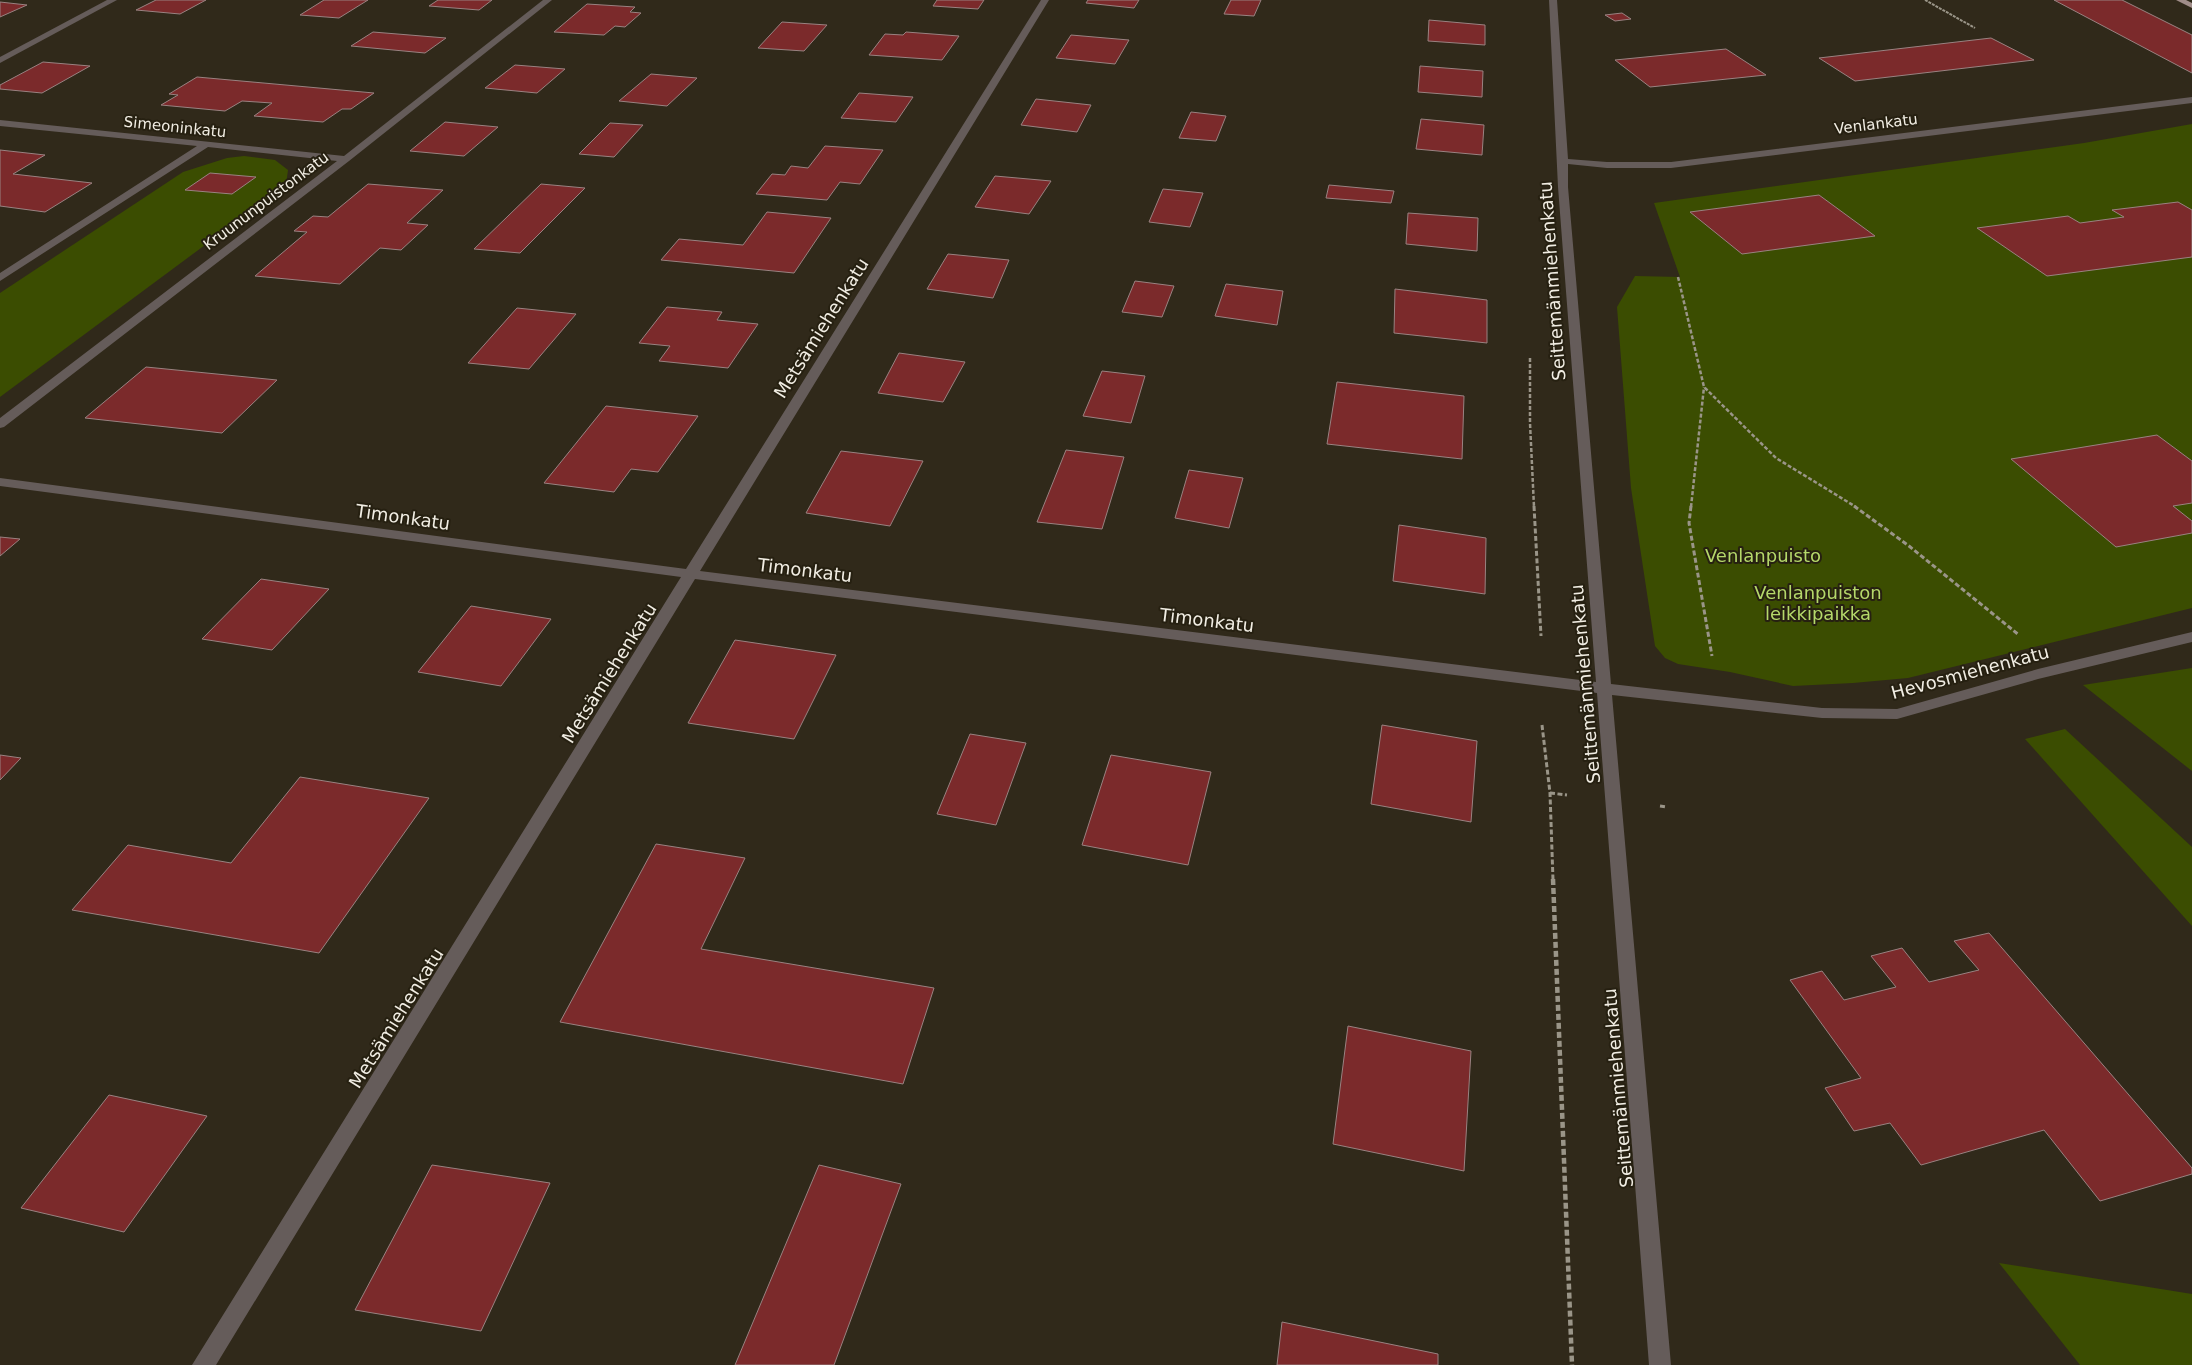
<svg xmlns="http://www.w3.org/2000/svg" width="2192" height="1365" font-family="'DejaVu Sans',sans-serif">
  <rect width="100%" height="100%" fill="#30291a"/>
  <g fill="#3b4d01">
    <path d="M2192 124V608L1908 678 1853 683 1793 686 1730 672 1678 664 1665 658 1655 646 1631 488 1617 307 1635 276 1680 277 1654 203 2084 143Z"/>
    <path d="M244 156 275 160 288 170 286 185 0 397V293L183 172 227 158Z"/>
    <path d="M2192 668V771L2083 685Z"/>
    <path d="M2065 729 2192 847V926L2025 739Z"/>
    <path d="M1999 1263 2192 1294V1365H2080Z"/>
  </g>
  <g fill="#7b2a2b" stroke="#998281">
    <path d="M156 0H206L180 14 136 10Z"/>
    <path d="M324 0H368L339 18 300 15Z"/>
    <path d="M438 0H492L479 10 429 6Z"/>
    <path d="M937 0H984L978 9 933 6Z"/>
    <path d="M1088 0H1139L1134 8 1086 3Z"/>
    <path d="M1231 0H1261L1254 16 1224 14Z"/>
    <path d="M2054 0H2122L2192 35V73Z"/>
    <path d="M0 2 27 5 0 17Z"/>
    <path d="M587 4 635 7 630 12 641 13 625 27 615 26 604 35 554 32Z"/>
    <path d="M1622 13 1631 19 1615 21 1605 15Z"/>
    <path d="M1429 20 1485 25V45L1428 41Z"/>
    <path d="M782 22 827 25 804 51 758 48Z"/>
    <path d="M373 32 446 38 425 53 351 46Z"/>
    <path d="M906 32 959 36 942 60 869 55 885 34 903 35Z"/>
    <path d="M1071 35 1129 40 1115 64 1056 58Z"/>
    <path d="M1991 38 2034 60 1855 81 1819 58Z"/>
    <path d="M1726 49 1766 75 1650 87 1615 60Z"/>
    <path d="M43 62 90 66 42 93 0 89V85Z"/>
    <path d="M515 65 565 69 537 93 485 88Z"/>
    <path d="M1420 66 1483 71 1482 97 1418 92Z"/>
    <path d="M651 74 697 78 667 106 619 101Z"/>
    <path d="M197 77 374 93 351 109H342L323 122 254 116 272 103 242 101 225 111 161 105 178 95 169 94Z"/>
    <path d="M859 93 913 97 896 122 841 118Z"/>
    <path d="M1036 99 1091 105 1077 132 1021 125Z"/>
    <path d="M1191 112 1226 116 1216 141 1179 138Z"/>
    <path d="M1421 119 1484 125 1482 155 1416 149Z"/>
    <path d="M445 122 498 127 464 156 410 151Z"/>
    <path d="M610 123 643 125 614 157 579 154Z"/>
    <path d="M825 146 883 150 860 184 840 182 827 200 756 194 772 174 785 175 791 166 808 168Z"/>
    <path d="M0 150 45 155 13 174 92 183 45 212 0 206Z"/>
    <path d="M210 173 256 177 232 194 185 190Z"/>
    <path d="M995 176 1051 181 1029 214 975 207Z"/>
    <path d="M368 184 443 190 407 223 428 225 401 250 380 248 340 284 255 276 307 232 294 231 313 216 328 217Z"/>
    <path d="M541 184 585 188 520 253 474 249Z"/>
    <path d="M1329 185 1394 191 1391 203 1326 198Z"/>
    <path d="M1163 189 1203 193 1190 227 1149 222Z"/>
    <path d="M1819 195 1875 236 1742 254 1690 212Z"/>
    <path d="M2178 202 2192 210V257L2047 276 1977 228 2068 216 2080 223 2124 217 2112 210Z"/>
    <path d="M767 212 831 218 794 273 661 260 679 239 743 245Z"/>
    <path d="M1408 213 1478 218 1477 251 1406 244Z"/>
    <path d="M948 254 1009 260 993 298 927 289Z"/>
    <path d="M1135 281 1174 286 1162 317 1122 312Z"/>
    <path d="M1226 284 1283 291 1277 325 1215 316Z"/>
    <path d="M1395 289 1487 300V343L1394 333Z"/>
    <path d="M667 307 722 312 717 320 758 324 728 368 659 361 670 346 639 343Z"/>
    <path d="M517 308 576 314 529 369 468 363Z"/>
    <path d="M899 353 965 362 943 402 878 393Z"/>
    <path d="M146 367 277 380 222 433 85 418Z"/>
    <path d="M1102 371 1145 376 1131 423 1083 416Z"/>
    <path d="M1337 382 1464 396 1462 459 1327 444Z"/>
    <path d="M606 406 698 416 658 472 631 469 614 492 544 483Z"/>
    <path d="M2157 435 2192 461V503L2173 506 2192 521V533L2116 547 2011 459Z"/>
    <path d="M1066 450 1124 457 1102 529 1037 522Z"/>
    <path d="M841 451 923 461 890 526 806 513Z"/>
    <path d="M1189 470 1243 478 1229 528 1175 518Z"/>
    <path d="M1399 525 1486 538 1485 594 1393 581Z"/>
    <path d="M0 537 20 539 0 556Z"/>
    <path d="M261 579 329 589 272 650 202 639Z"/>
    <path d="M471 606 551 619 501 686 418 672Z"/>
    <path d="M735 640 836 655 794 739 688 723Z"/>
    <path d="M1382 725 1477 741 1471 822 1371 804Z"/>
    <path d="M970 734 1026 743 996 825 937 814Z"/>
    <path d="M0 755 21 758 0 780Z"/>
    <path d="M1111 755 1211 772 1188 865 1082 845Z"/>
    <path d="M300 777 429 798 319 953 72 910 128 845 231 863Z"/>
    <path d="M656 844 745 858 701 949 934 988 903 1084 560 1022Z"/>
    <path d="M1989 933 2192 1168V1174L2100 1201 2044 1130 1921 1165 1890 1123 1854 1131 1825 1088 1861 1078 1790 980 1822 971 1844 1000 1896 987 1871 956 1902 948 1929 982 1979 970 1954 941Z"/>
    <path d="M1348 1026 1471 1051 1464 1171 1333 1144Z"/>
    <path d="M109 1095 207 1116 124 1232 21 1208Z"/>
    <path d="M432 1165 550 1183 481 1331 355 1310Z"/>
    <path d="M819 1165 901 1184 834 1365H735Z"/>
    <path d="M1282 1322 1438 1354V1365H1277Z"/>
  </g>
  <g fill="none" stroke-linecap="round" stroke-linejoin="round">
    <path stroke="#9a9588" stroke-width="2" stroke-dasharray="3 1" stroke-linecap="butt" d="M1925 0 1975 28"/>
    <g stroke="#9a9588" stroke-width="2.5" stroke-dasharray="4 2" stroke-linecap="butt">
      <path d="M1678 277 1704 387 1776 458 1856 507"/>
      <path d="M1530 358V423L1534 507"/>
      <path d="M1691 507 1704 387"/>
    </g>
    <g stroke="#9a9588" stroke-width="3" stroke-dasharray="5 2.5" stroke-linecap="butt">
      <path d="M1534 506 1541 636"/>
      <path d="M1691 506 1689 523 1712 656"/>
      <path d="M1854 506 1909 546 2019 635"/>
      <path d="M1542 725 1550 793 1553 880"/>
      <path d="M1550 793 1567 795"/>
      <path d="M1660 806 1667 807"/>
    </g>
    <path stroke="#9a9588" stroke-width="4.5" stroke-dasharray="6 3" stroke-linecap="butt" d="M1553 879 1572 1365"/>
    <g fill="#655c5a" fill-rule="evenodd">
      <path d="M107 0H117L0 63V57Z"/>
      <path d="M543 0H552L349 161 4 427 0 428V418L337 161 208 147 0 281V273L197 146 0 126V120L344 156Z"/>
      <path d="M1041 0H1049L700 571 1596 682 1558 187 1549 0H1557L1568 159 1607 162H1671L2192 97V103L1671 168H1607L1568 164V187L1611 684 1822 708 1897 709 2038 669 2192 632V642L2038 679 1897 719 1822 718 1612 695 1671 1365H1649L1597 693 695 579 216 1365H192L681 577 0 486V478L686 569Z"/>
    </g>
    <path fill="#a08d89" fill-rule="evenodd" d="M2176 0H2186L2192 3V8Z"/>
  </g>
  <g text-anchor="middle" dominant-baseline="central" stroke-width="4" stroke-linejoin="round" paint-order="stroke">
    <g font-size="15" fill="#f1ede3" stroke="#262011">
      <text transform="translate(1876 124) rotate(-7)">Venlankatu</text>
      <text transform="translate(175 127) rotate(6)">Simeoninkatu</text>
      <text transform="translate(266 201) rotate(-37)">Kruununpuistonkatu</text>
    </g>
    <g font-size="18" fill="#f1ede3" stroke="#262011">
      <text transform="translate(1552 281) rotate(-94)">Seittemänmiehenkatu</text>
      <text transform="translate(821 328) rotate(-58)">Metsämiehenkatu</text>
      <text transform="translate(403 517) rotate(8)">Timonkatu</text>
      <text transform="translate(805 570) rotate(7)">Timonkatu</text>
      <text transform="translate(1207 620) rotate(7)">Timonkatu</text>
      <text transform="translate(1970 672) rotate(-15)">Hevosmiehenkatu</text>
      <text transform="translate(609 673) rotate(-58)">Metsämiehenkatu</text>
      <text transform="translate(1585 684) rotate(-95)">Seittemänmiehenkatu</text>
      <text transform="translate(396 1018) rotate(-58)">Metsämiehenkatu</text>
      <text transform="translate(1618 1088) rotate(-95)">Seittemänmiehenkatu</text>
    </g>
    <g font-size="18" fill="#b5d86a" stroke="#262011">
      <text x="1763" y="555">Venlanpuisto</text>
      <text x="1818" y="592">Venlanpuiston<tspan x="1818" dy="21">leikkipaikka</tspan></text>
    </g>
  </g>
</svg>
